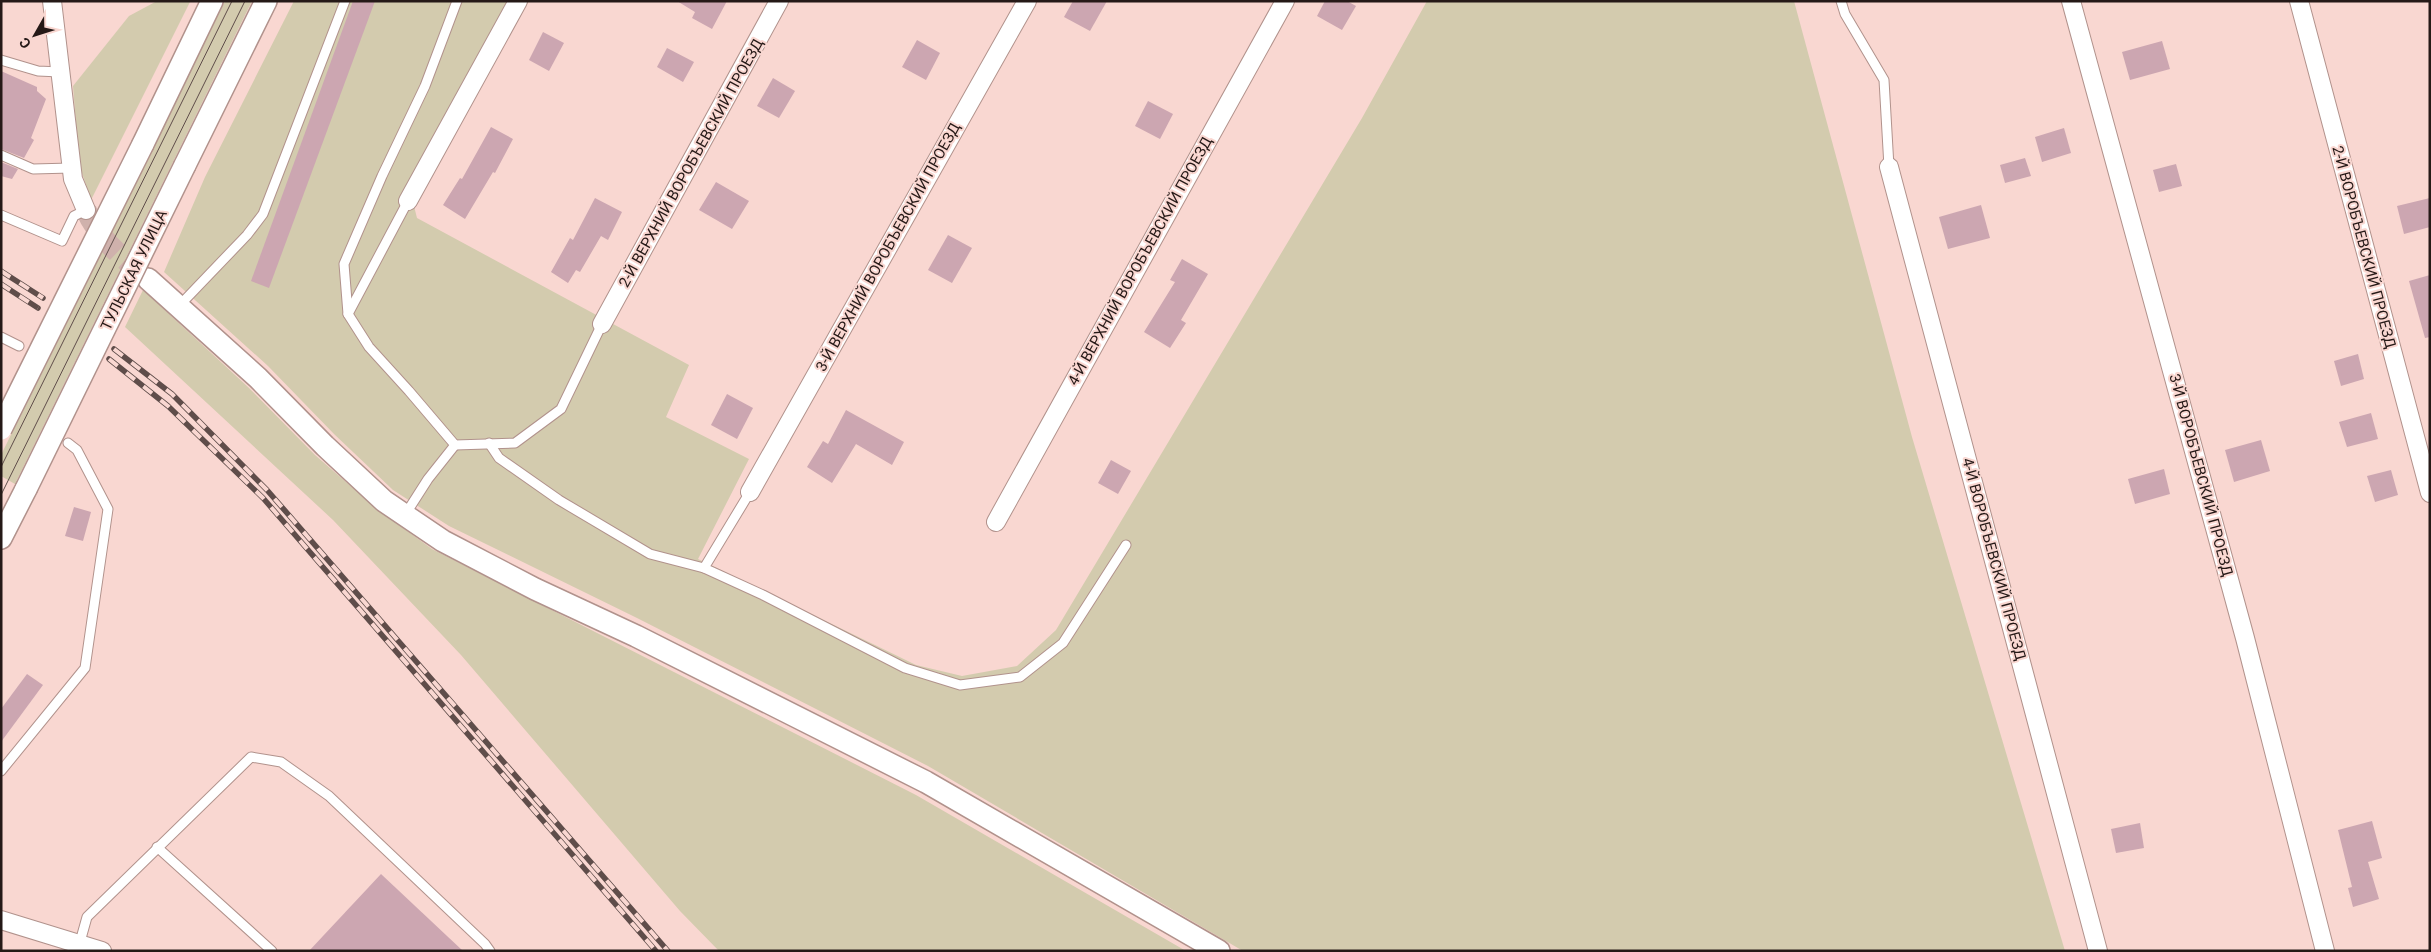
<svg xmlns="http://www.w3.org/2000/svg" width="2431" height="952" font-family="Roboto,sans-serif">
  <rect width="100%" height="100%" fill="#f9d7d1"/>
  <g fill="#d3cbae">
    <path d="M157 1 190 2 91 200 79 164 73 86 129 16Z"/>
    <path d="M225 1H252L15 484 1 476V455Z"/>
    <path d="M294 1H529L414 206 417 218 689 365 666 417 749 459 698 559 916 665 962 676 1017 666 1056 630 1362 118 1427 1H1794L1912 437 2065 951H1243L928 766 637 618 449 526 393 490 334 434 268 366 164 272 205 177Z"/>
    <path d="M143 290 248 387 315 455 377 509 432 549 916 795 1186 951H719L680 911 461 655 333 520 125 327Z"/>
  </g>
  <g fill="#cca6b1">
    <path d="M353 1H375L269 288 251 281Z"/>
    <path d="M677 1H727L712 29 692 18 695 12Z"/>
    <path d="M1073 1H1107L1090 31 1064 17Z"/>
    <path d="M1325 1H1347L1356 6 1342 30 1317 16Z"/>
    <path d="M543 32 564 43 549 71 529 60Z"/>
    <path d="M917 40 940 53 926 80 902 67Z"/>
    <path d="M2162 41 2170 69 2130 80 2122 52Z"/>
    <path d="M667 48 694 62 683 82 657 67Z"/>
    <path d="M1 71 37 87V91L46 99 31 138 34 140 24 158 1 149Z"/>
    <path d="M773 78 795 91 779 118 757 106Z"/>
    <path d="M1148 101 1173 114 1160 139 1135 126Z"/>
    <path d="M491 127 513 139 495 173 493 172 465 219 443 205 460 178 462 179Z"/>
    <path d="M2064 128 2071 153 2042 162 2035 137Z"/>
    <path d="M2025 158 2031 176 2005 183 2000 165Z"/>
    <path d="M1 162 18 169 12 179 1 176Z"/>
    <path d="M2176 164 2182 186 2159 192 2153 170Z"/>
    <path d="M716 182 749 201 732 229 699 210Z"/>
    <path d="M595 198 622 212 608 240 601 236 580 272 576 270 568 283 551 272 570 238 573 240Z"/>
    <path d="M2430 198V227L2404 234 2397 206Z"/>
    <path d="M1981 205 1990 238 1948 249 1939 217Z"/>
    <path d="M948 235 972 248 952 283 928 270Z"/>
    <path d="M1182 259 1208 274 1181 320 1186 323 1170 348 1144 332 1175 282 1170 280Z"/>
    <path d="M2430 275V337L2425 338 2409 281Z"/>
    <path d="M2358 354 2364 379 2341 386 2334 361Z"/>
    <path d="M727 394 753 408 737 439 711 425Z"/>
    <path d="M846 410 904 442 892 465 856 444 832 483 807 467 823 441 828 444Z"/>
    <path d="M2371 413 2378 439 2347 447 2339 422Z"/>
    <path d="M2261 440 2270 471 2234 482 2225 450Z"/>
    <path d="M1111 460 1131 471 1118 494 1098 483Z"/>
    <path d="M2164 469 2170 494 2135 504 2128 479Z"/>
    <path d="M2391 470 2398 495 2375 502 2367 476Z"/>
    <path d="M74 507 91 512 83 541 65 536Z"/>
    <path d="M27 674 43 685 1 742V709Z"/>
    <path d="M2372 821 2382 858 2368 862 2379 899 2353 907 2348 888 2352 887 2338 830Z"/>
    <path d="M2140 823 2144 848 2116 853 2111 829Z"/>
    <path d="M381 874 463 951H309Z"/>
  </g>
  <g fill="none" stroke-linecap="round" stroke-linejoin="round">
    <path stroke="#cfb1ac" stroke-width="21" stroke-dasharray="21 11" stroke-linecap="butt" d="M86 210C99 240 124 259 148 279"/>
    <defs>
      <g id="service">
        <path d="M457 1 425 86 382 176 344 264 348 314 369 347 409 391 455 445 515 443 561 409 602 324"/>
        <path d="M1841 1 1845 14 1884 80 1889 167"/>
        <path d="M1 60 38 71 60 72"/>
        <path d="M1 155 33 169 71 168"/>
        <path d="M1 215 62 241 74 216 86 210"/>
        <path d="M179 306 247 235 263 214 345 1"/>
        <path d="M348 314 408 201"/>
        <path d="M1 337 19 346"/>
        <path d="M489 443 499 458 559 500 650 554 704 568"/>
        <path d="M750 492 704 568 763 595 905 668 960 685 1020 677 1063 643 1126 545"/>
        <path d="M405 515 428 479 455 445"/>
        <path d="M1 771 85 668 108 509 77 450 68 443"/>
        <path d="M157 847 272 951"/>
        <path d="M80 942 87 917 251 757 281 762 329 796 485 944 490 951"/>
      </g>
      <g id="minor">
        <path d="M52 1 73 179 86 210"/>
        <path d="M2071 1 2245 638 2325 951"/>
        <path d="M2299 1 2430 493"/>
        <path d="M1889 167 2098 951"/>
        <path d="M408 201 518 1"/>
        <path d="M602 324 779 1"/>
        <path d="M750 492 1027 1"/>
        <path d="M996 522 1285 1"/>
        <path d="M1 920 102 951"/>
      </g>
      <g id="tertiary">
        <path d="M143 144 212 1"/>
        <path d="M185 165 266 1"/>
        <path d="M148 279 258 378 325 446 384 501 443 541 535 589 636 636 926 782 1219 951"/>
        <path d="M1 538 26 489"/>
      </g>
    </defs>
    <use href="#service" stroke="#b1928c" stroke-width="11"/>
    <use href="#minor" stroke="#b1928c" stroke-width="20"/>
    <use href="#tertiary" stroke="#b1928c" stroke-width="24"/>
    <use href="#service" stroke="#fff" stroke-width="9"/>
    <use href="#minor" stroke="#fff" stroke-width="18"/>
    <use href="#tertiary" stroke="#fff" stroke-width="21"/>
    <g stroke="#5f4d4a" stroke-width="1">
      <path d="M1 467 232 1"/>
      <path d="M1 495 245 1"/>
    </g>
    <defs>
      <g id="rail">
        <path d="M1 271 43 298"/>
        <path d="M1 284 38 308"/>
        <path d="M114 349 172 394 267 490 668 951"/>
        <path d="M109 359 168 406 263 498 656 951"/>
      </g>
    </defs>
    <use href="#rail" stroke="#5f4d4a" stroke-width="5.5"/>
    <use href="#rail" stroke="#f9d7d1" stroke-width="4" stroke-dasharray="11" stroke-linecap="butt"/>
    <defs>
      <g id="tertiary-bridge">
        <path d="M1 429 143 144"/>
        <path d="M26 489 185 165"/>
      </g>
    </defs>
    <use href="#tertiary-bridge" stroke="#b1928c" stroke-width="24" stroke-linecap="butt"/>
    <use href="#tertiary-bridge" stroke="#fff" stroke-width="21"/>
  </g>
  <g text-anchor="middle" dominant-baseline="central" stroke-width="4" stroke-linejoin="round" paint-order="stroke">
    <g font-size="15" fill="#251917" stroke="#f9d7d1">
      <text transform="translate(691 163) rotate(-61)">2-Й ВЕРХНИЙ ВОРОБЪЕВСКИЙ ПРОЕЗД</text>
      <text transform="translate(888 247) rotate(-61)">3-Й ВЕРХНИЙ ВОРОБЪЕВСКИЙ ПРОЕЗД</text>
      <text transform="translate(2364 247) rotate(75)">2-Й ВОРОБЪЕВСКИЙ ПРОЕЗД</text>
      <text transform="translate(1140 261) rotate(-61)">4-Й ВЕРХНИЙ ВОРОБЪЕВСКИЙ ПРОЕЗД</text>
      <text transform="translate(134 270) rotate(-64)">ТУЛЬСКАЯ УЛИЦА</text>
      <text transform="translate(2201 475) rotate(75)">3-Й ВОРОБЪЕВСКИЙ ПРОЕЗД</text>
      <text transform="translate(1994 559) rotate(75)">4-Й ВОРОБЪЕВСКИЙ ПРОЕЗД</text>
    </g>
  </g>
  <rect width="2431" height="952" fill="none" stroke="#251917" stroke-width="5"/>
  <g transform="translate(35 35) rotate(231)" stroke="#f9d7d1" stroke-width="4" paint-order="stroke">
  <path d="M0-4L9 19L0 12L-9 19Z" fill="#251917"/>
  <text y="-8" font-size="14" font-weight="bold" text-anchor="middle" fill="#251917">С</text>
  </g>
</svg>
